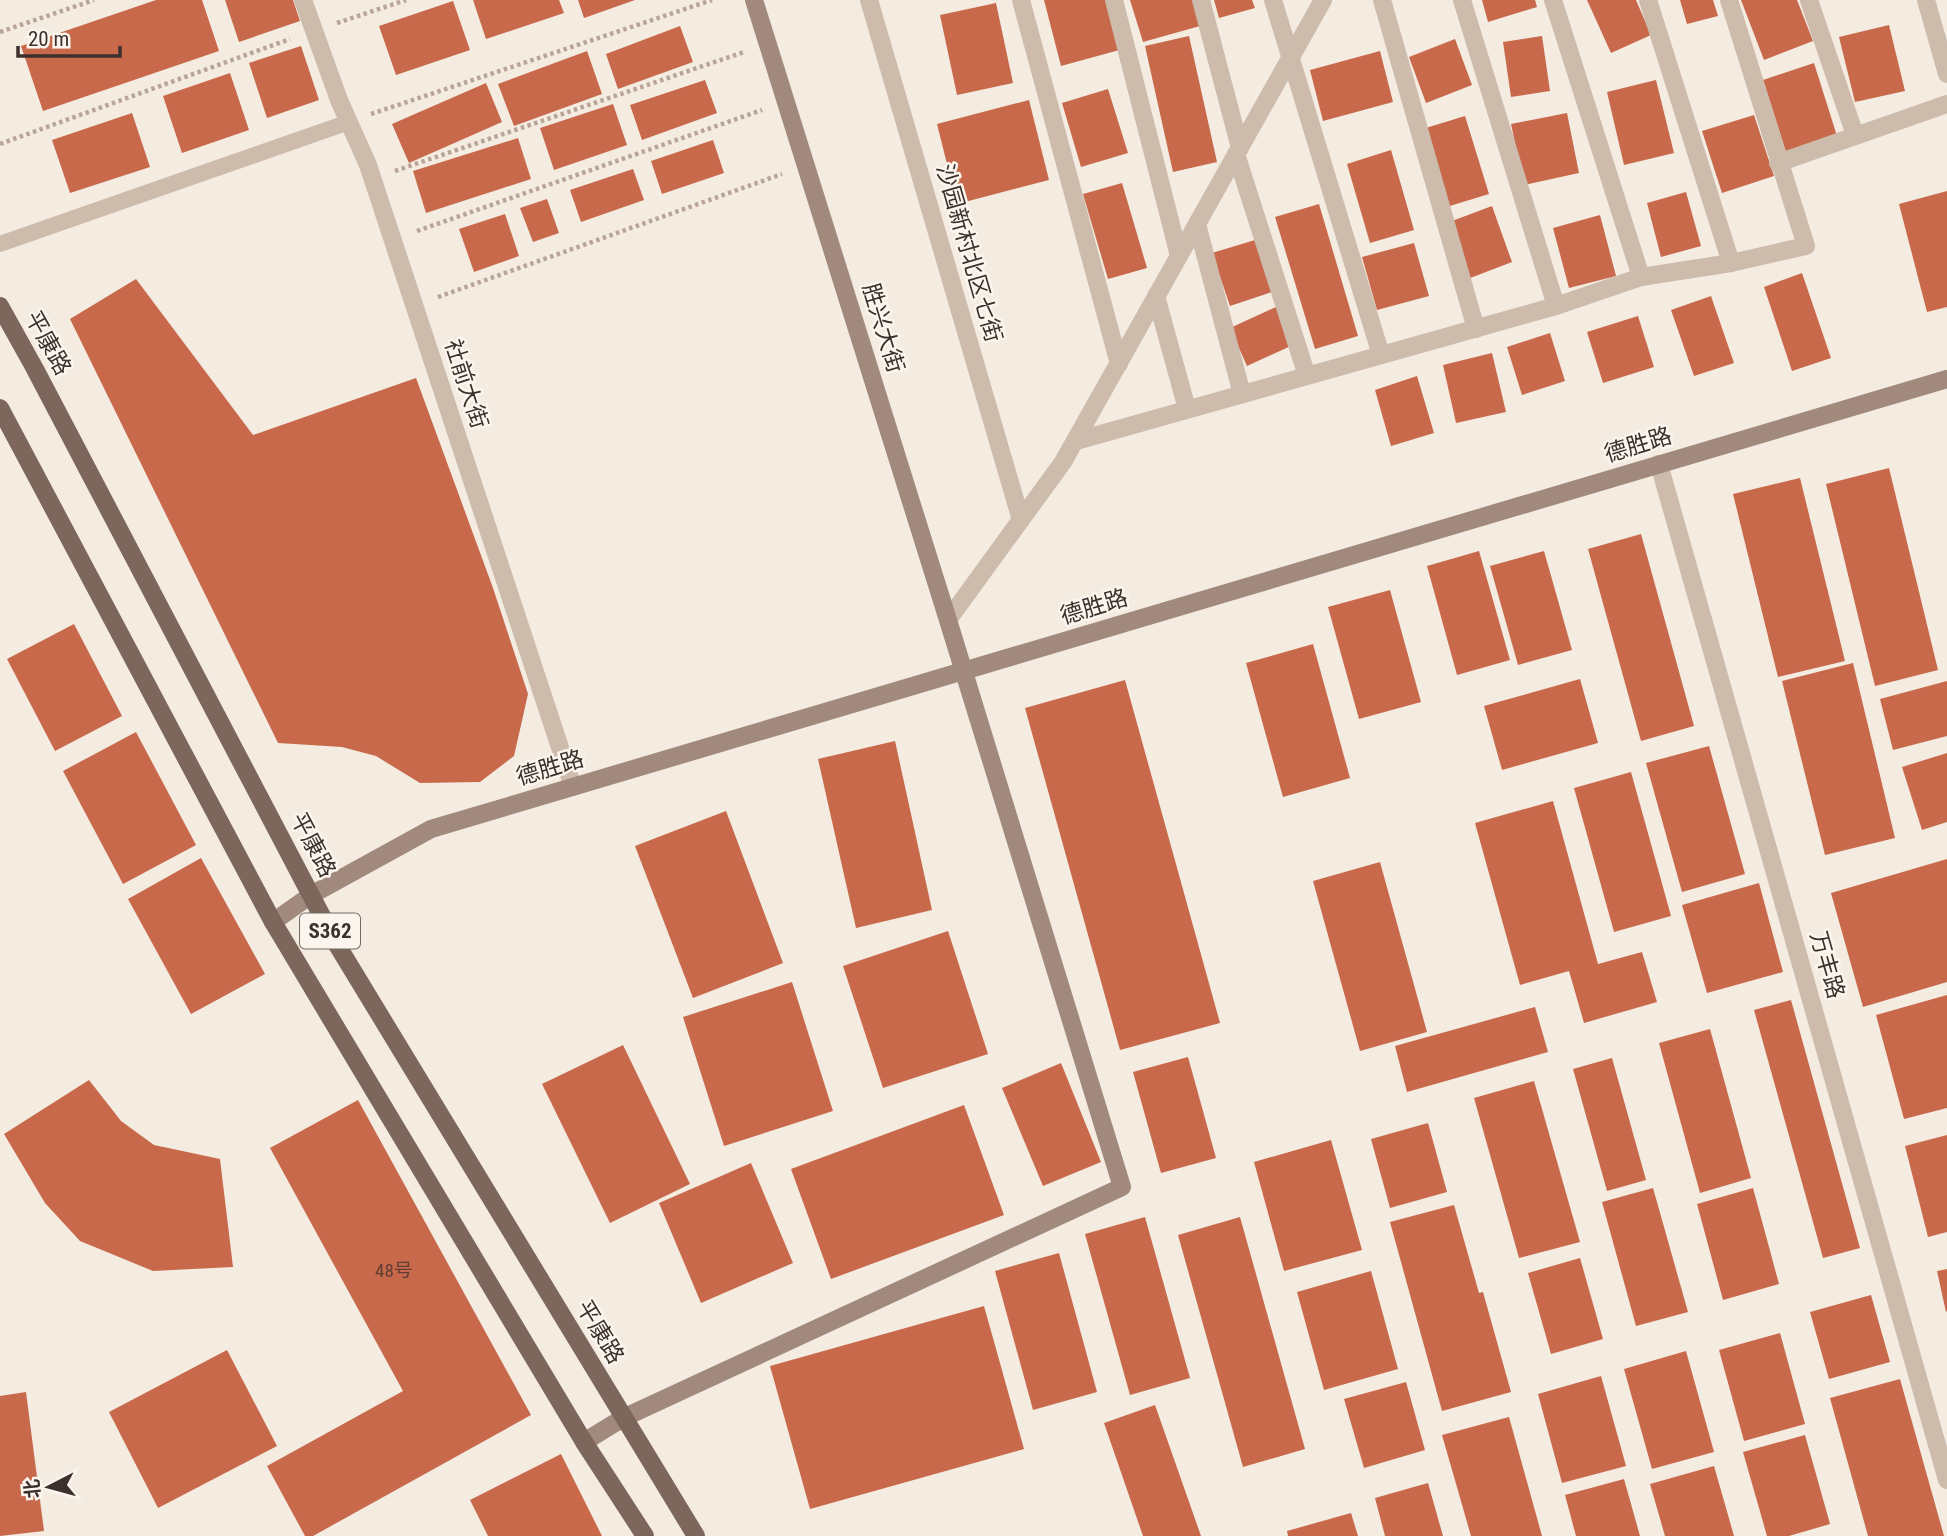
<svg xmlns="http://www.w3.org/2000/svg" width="1947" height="1536" font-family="'Roboto Condensed','Noto Sans SC',sans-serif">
  <rect width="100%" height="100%" fill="#f4ebe1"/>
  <g fill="#c8694b">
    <path d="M156 0H202L219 51 43 111 21 46Z"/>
    <path d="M225 0H293L300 21 239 42Z"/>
    <path d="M473 0H559L564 13 486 39Z"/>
    <path d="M578 0H635L584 18Z"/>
    <path d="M1044 0H1110L1123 49 1061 66Z"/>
    <path d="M1130 0H1193L1200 26 1143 42Z"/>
    <path d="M1214 0H1252L1255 8 1219 18Z"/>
    <path d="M1482 0H1535L1537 7 1488 22Z"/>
    <path d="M1587 0H1636L1651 35 1611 53Z"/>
    <path d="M1680 0H1713L1718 16 1687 24Z"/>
    <path d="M1741 0H1797L1813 41 1764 60Z"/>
    <path d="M453 1 470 50 396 75 379 26Z"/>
    <path d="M996 3 1013 83 957 95 940 15Z"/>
    <path d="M1889 25 1905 91 1855 102 1839 37Z"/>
    <path d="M680 26 693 62 618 89 606 54Z"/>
    <path d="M1189 36 1217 162 1173 172 1145 46Z"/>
    <path d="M1542 36 1550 91 1511 97 1503 42Z"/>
    <path d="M1455 39 1472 85 1426 103 1409 57Z"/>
    <path d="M301 46 319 100 267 118 249 63Z"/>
    <path d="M587 51 602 94 514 126 498 84Z"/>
    <path d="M1380 51 1393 102 1323 121 1310 70Z"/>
    <path d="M1814 63 1837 136 1786 152 1763 80Z"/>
    <path d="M230 73 249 130 182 153 163 96Z"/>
    <path d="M705 80 717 113 642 140 630 105Z"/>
    <path d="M1656 80 1674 153 1624 165 1607 92Z"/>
    <path d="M486 83 502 122 409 163 392 124Z"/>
    <path d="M1108 89 1128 153 1081 167 1062 103Z"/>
    <path d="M1029 100 1049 180 957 204 937 124Z"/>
    <path d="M613 104 627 145 554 170 540 128Z"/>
    <path d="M132 113 150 167 70 193 52 140Z"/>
    <path d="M1567 113 1579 173 1524 185 1511 124Z"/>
    <path d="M1754 115 1774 176 1722 193 1702 131Z"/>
    <path d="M1465 116 1489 194 1440 209 1416 131Z"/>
    <path d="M518 138 531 179 426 213 413 171Z"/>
    <path d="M713 140 724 173 662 194 651 161Z"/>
    <path d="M1391 150 1414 230 1370 243 1347 164Z"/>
    <path d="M633 169 644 200 581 222 570 190Z"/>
    <path d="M1122 183 1147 268 1108 279 1083 194Z"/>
    <path d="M1947 191V307L1927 312 1899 204Z"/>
    <path d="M1686 192 1701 246 1661 257 1647 203Z"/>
    <path d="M547 199 559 233 533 242 520 208Z"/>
    <path d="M1319 204 1358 336 1315 349 1275 217Z"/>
    <path d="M1492 206 1512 262 1465 280 1444 224Z"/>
    <path d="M505 214 519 256 474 272 459 229Z"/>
    <path d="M1600 215 1616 276 1569 288 1553 228Z"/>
    <path d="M1255 240 1272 292 1230 306 1212 253Z"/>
    <path d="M1414 243 1429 296 1377 310 1362 257Z"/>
    <path d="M1802 273 1831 358 1792 371 1764 287Z"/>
    <path d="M136 279 253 435 416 378 493 588 528 694 514 756 480 782 420 783 376 756 342 747 278 743 70 319Z"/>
    <path d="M1711 296 1734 363 1694 376 1671 310Z"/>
    <path d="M1276 307 1293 345 1247 366 1230 328Z"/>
    <path d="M1638 316 1654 367 1603 383 1587 332Z"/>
    <path d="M1550 333 1565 381 1522 395 1507 347Z"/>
    <path d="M1492 353 1506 412 1456 423 1443 365Z"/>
    <path d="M1417 376 1434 433 1391 446 1375 390Z"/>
    <path d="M1889 468 1938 670 1875 686 1826 484Z"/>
    <path d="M1800 478 1845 661 1778 677 1733 494Z"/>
    <path d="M1641 534 1694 726 1641 741 1588 549Z"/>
    <path d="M1479 551 1510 660 1457 675 1427 566Z"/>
    <path d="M1544 551 1572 650 1518 665 1490 566Z"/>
    <path d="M1390 590 1421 702 1359 719 1328 607Z"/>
    <path d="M74 624 122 716 55 751 7 659Z"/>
    <path d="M1313 644 1350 778 1283 797 1246 663Z"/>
    <path d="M1853 663 1895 838 1825 855 1782 681Z"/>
    <path d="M1580 679 1598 743 1502 770 1484 706Z"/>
    <path d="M1125 680 1220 1023 1120 1050 1025 708Z"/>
    <path d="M1947 681V736L1893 750 1880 699Z"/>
    <path d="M136 732 196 845 123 884 63 771Z"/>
    <path d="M895 741 932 910 856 928 818 759Z"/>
    <path d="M1709 746 1745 874 1682 892 1646 763Z"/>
    <path d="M1947 753V822L1922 830 1902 767Z"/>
    <path d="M1631 772 1671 916 1614 932 1574 788Z"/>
    <path d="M1553 801 1598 964 1642 952 1657 1002 1584 1023 1569 971 1520 985 1475 823Z"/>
    <path d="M726 811 783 963 693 998 635 846Z"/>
    <path d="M201 858 265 974 191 1014 128 899Z"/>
    <path d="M1947 859V982L1863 1007 1831 893Z"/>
    <path d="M1380 862 1427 1032 1360 1051 1313 881Z"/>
    <path d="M1759 883 1783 972 1707 993 1682 905Z"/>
    <path d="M948 931 988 1054 883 1088 843 966Z"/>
    <path d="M792 982 833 1111 724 1146 683 1017Z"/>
    <path d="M1947 995V1108L1904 1119 1876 1015Z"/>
    <path d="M1791 1000 1860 1248 1823 1258 1754 1010Z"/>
    <path d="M1535 1007 1548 1052 1407 1092 1395 1046Z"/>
    <path d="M1710 1029 1751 1178 1700 1193 1659 1043Z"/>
    <path d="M623 1045 690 1184 610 1223 542 1084Z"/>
    <path d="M1188 1057 1216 1158 1161 1173 1133 1072Z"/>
    <path d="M1612 1058 1646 1180 1607 1191 1573 1069Z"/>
    <path d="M1061 1063 1101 1162 1043 1186 1002 1088Z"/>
    <path d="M89 1080 121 1121 154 1145 220 1159 233 1267 153 1271 80 1241 45 1203 4 1134Z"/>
    <path d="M1534 1081 1580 1242 1519 1258 1474 1098Z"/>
    <path d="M358 1100 531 1415 313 1536H305L267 1466 403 1391 270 1148Z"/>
    <path d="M964 1105 1004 1215 831 1279 791 1169Z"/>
    <path d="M1428 1123 1447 1192 1390 1208 1371 1139Z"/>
    <path d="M1947 1135V1232L1928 1237 1905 1146Z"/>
    <path d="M1331 1140 1362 1250 1284 1271 1254 1162Z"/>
    <path d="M751 1163 793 1263 701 1303 659 1203Z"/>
    <path d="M1653 1188 1688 1312 1636 1326 1602 1202Z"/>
    <path d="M1753 1188 1779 1284 1723 1300 1697 1204Z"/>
    <path d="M1454 1205 1479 1293 1483 1292 1511 1392 1442 1411 1390 1222Z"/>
    <path d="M1145 1217 1190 1378 1130 1395 1085 1234Z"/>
    <path d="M1240 1217 1305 1449 1243 1467 1178 1235Z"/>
    <path d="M1059 1253 1097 1392 1033 1410 995 1271Z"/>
    <path d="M1580 1258 1603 1339 1551 1354 1528 1273Z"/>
    <path d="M1947 1269V1311L1946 1312 1937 1271Z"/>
    <path d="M1371 1271 1398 1369 1324 1390 1297 1292Z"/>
    <path d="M1871 1295 1890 1362 1829 1379 1810 1312Z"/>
    <path d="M984 1306 1024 1449 810 1509 770 1366Z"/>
    <path d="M1780 1333 1805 1424 1744 1441 1719 1350Z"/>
    <path d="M227 1350 277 1446 158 1508 109 1412Z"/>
    <path d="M1686 1351 1714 1452 1652 1469 1624 1369Z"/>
    <path d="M1601 1376 1626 1466 1562 1483 1538 1394Z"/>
    <path d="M1900 1379 1944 1536H1868L1830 1398Z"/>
    <path d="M1406 1382 1425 1450 1364 1468 1344 1399Z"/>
    <path d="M26 1392 44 1531 0 1536V1396Z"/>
    <path d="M1155 1405 1201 1536H1143L1104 1423Z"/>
    <path d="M1509 1417 1542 1536H1471L1442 1435Z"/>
    <path d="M1805 1435 1830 1524 1789 1536H1767L1743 1452Z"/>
    <path d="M561 1454 602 1536H488L470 1500Z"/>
    <path d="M1714 1466 1734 1536H1665L1650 1484Z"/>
    <path d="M1624 1479 1640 1536H1576L1565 1495Z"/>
    <path d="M1428 1483 1443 1536H1385L1375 1498Z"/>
    <path d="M1351 1513 1358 1536H1288L1287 1531Z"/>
  </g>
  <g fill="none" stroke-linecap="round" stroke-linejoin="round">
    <g stroke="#b9a596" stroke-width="4.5" stroke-dasharray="3.5 3.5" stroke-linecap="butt">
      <path d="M337 23 406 0"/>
      <path d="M0 32 94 0"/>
      <path d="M371 114 712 0"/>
      <path d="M0 144 290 39"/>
      <path d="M395 171 744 52"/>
      <path d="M417 231 762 110"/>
      <path d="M438 297 782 174"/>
    </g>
    <path stroke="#cdbbac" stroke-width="16" d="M0 244 349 122"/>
    <g stroke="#cdbbac" stroke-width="18">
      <path d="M303 0 339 100 368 165 573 787"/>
      <path d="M869 0 1021 520"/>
      <path d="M1021 0 1119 364"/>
      <path d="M1114 0 1179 256"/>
      <path d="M1201 0 1240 148"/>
      <path d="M1273 0 1381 355"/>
      <path d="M1382 0 1476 329"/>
      <path d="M1462 0 1556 306"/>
      <path d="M1553 0 1641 277"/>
      <path d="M1648 0 1731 263"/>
      <path d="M1809 0 1855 135"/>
      <path d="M1926 0 1947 74"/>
      <path d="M1236 154 1307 376"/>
      <path d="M1778 163 1947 104"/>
      <path d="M1197 224 1242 394"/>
      <path d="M1156 296 1187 409"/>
      <path d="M1076 441 1556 306 1641 277 1731 263 1806 246 1729 0"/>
      <path d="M1659 464 1947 1480"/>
      <path d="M948 620 1063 462 1323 0"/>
    </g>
    <g stroke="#a18a7d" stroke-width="18">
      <path d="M273 922 311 895 431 829 1947 379"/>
      <path d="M584 1442 623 1418 1122 1187 948 620 754 0"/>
    </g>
    <g stroke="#7d675c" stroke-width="18">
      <path d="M0 306 35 369 336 943 696 1536"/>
      <path d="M0 408 273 922 584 1442 645 1536"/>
    </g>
  </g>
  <g text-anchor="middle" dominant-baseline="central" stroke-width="5" stroke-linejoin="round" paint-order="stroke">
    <g font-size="19" fill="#5e3e33">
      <text x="394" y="1270">48号</text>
    </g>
    <rect fill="#fbf5ee" stroke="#756b66" stroke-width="2" x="300" y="913.5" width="60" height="35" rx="5"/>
    <g font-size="21" font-weight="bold" fill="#3b302b">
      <text x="330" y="931">S362</text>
    </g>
    <g font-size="23" fill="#3b302b" stroke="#fbf5ee">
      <text transform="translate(969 253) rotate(74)">沙园新村北区七街</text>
      <text transform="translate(883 328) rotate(73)">胜兴大街</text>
      <text transform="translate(48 343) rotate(61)">平康路</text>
      <text transform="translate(466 384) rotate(72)">社前大街</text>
      <text transform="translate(1638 445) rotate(-17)">德胜路</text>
      <text transform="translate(1094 607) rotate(-17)">德胜路</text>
      <text transform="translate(550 768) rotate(-17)">德胜路</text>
      <text transform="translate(313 845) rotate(62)">平康路</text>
      <text transform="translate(1827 965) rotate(74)">万丰路</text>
      <text transform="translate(600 1332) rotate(59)">平康路</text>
    </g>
  </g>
  <g transform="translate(49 1487) rotate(264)" stroke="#fbf5ee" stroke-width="5" paint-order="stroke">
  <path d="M0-5L12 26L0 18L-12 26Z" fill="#3b302b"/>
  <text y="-10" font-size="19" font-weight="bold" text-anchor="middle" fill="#3b302b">北</text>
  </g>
  <path d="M18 46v10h102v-10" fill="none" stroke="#3b302b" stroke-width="3.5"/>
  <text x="28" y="46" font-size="21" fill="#3b302b" stroke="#fbf5ee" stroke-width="5" paint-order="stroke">20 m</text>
</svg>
